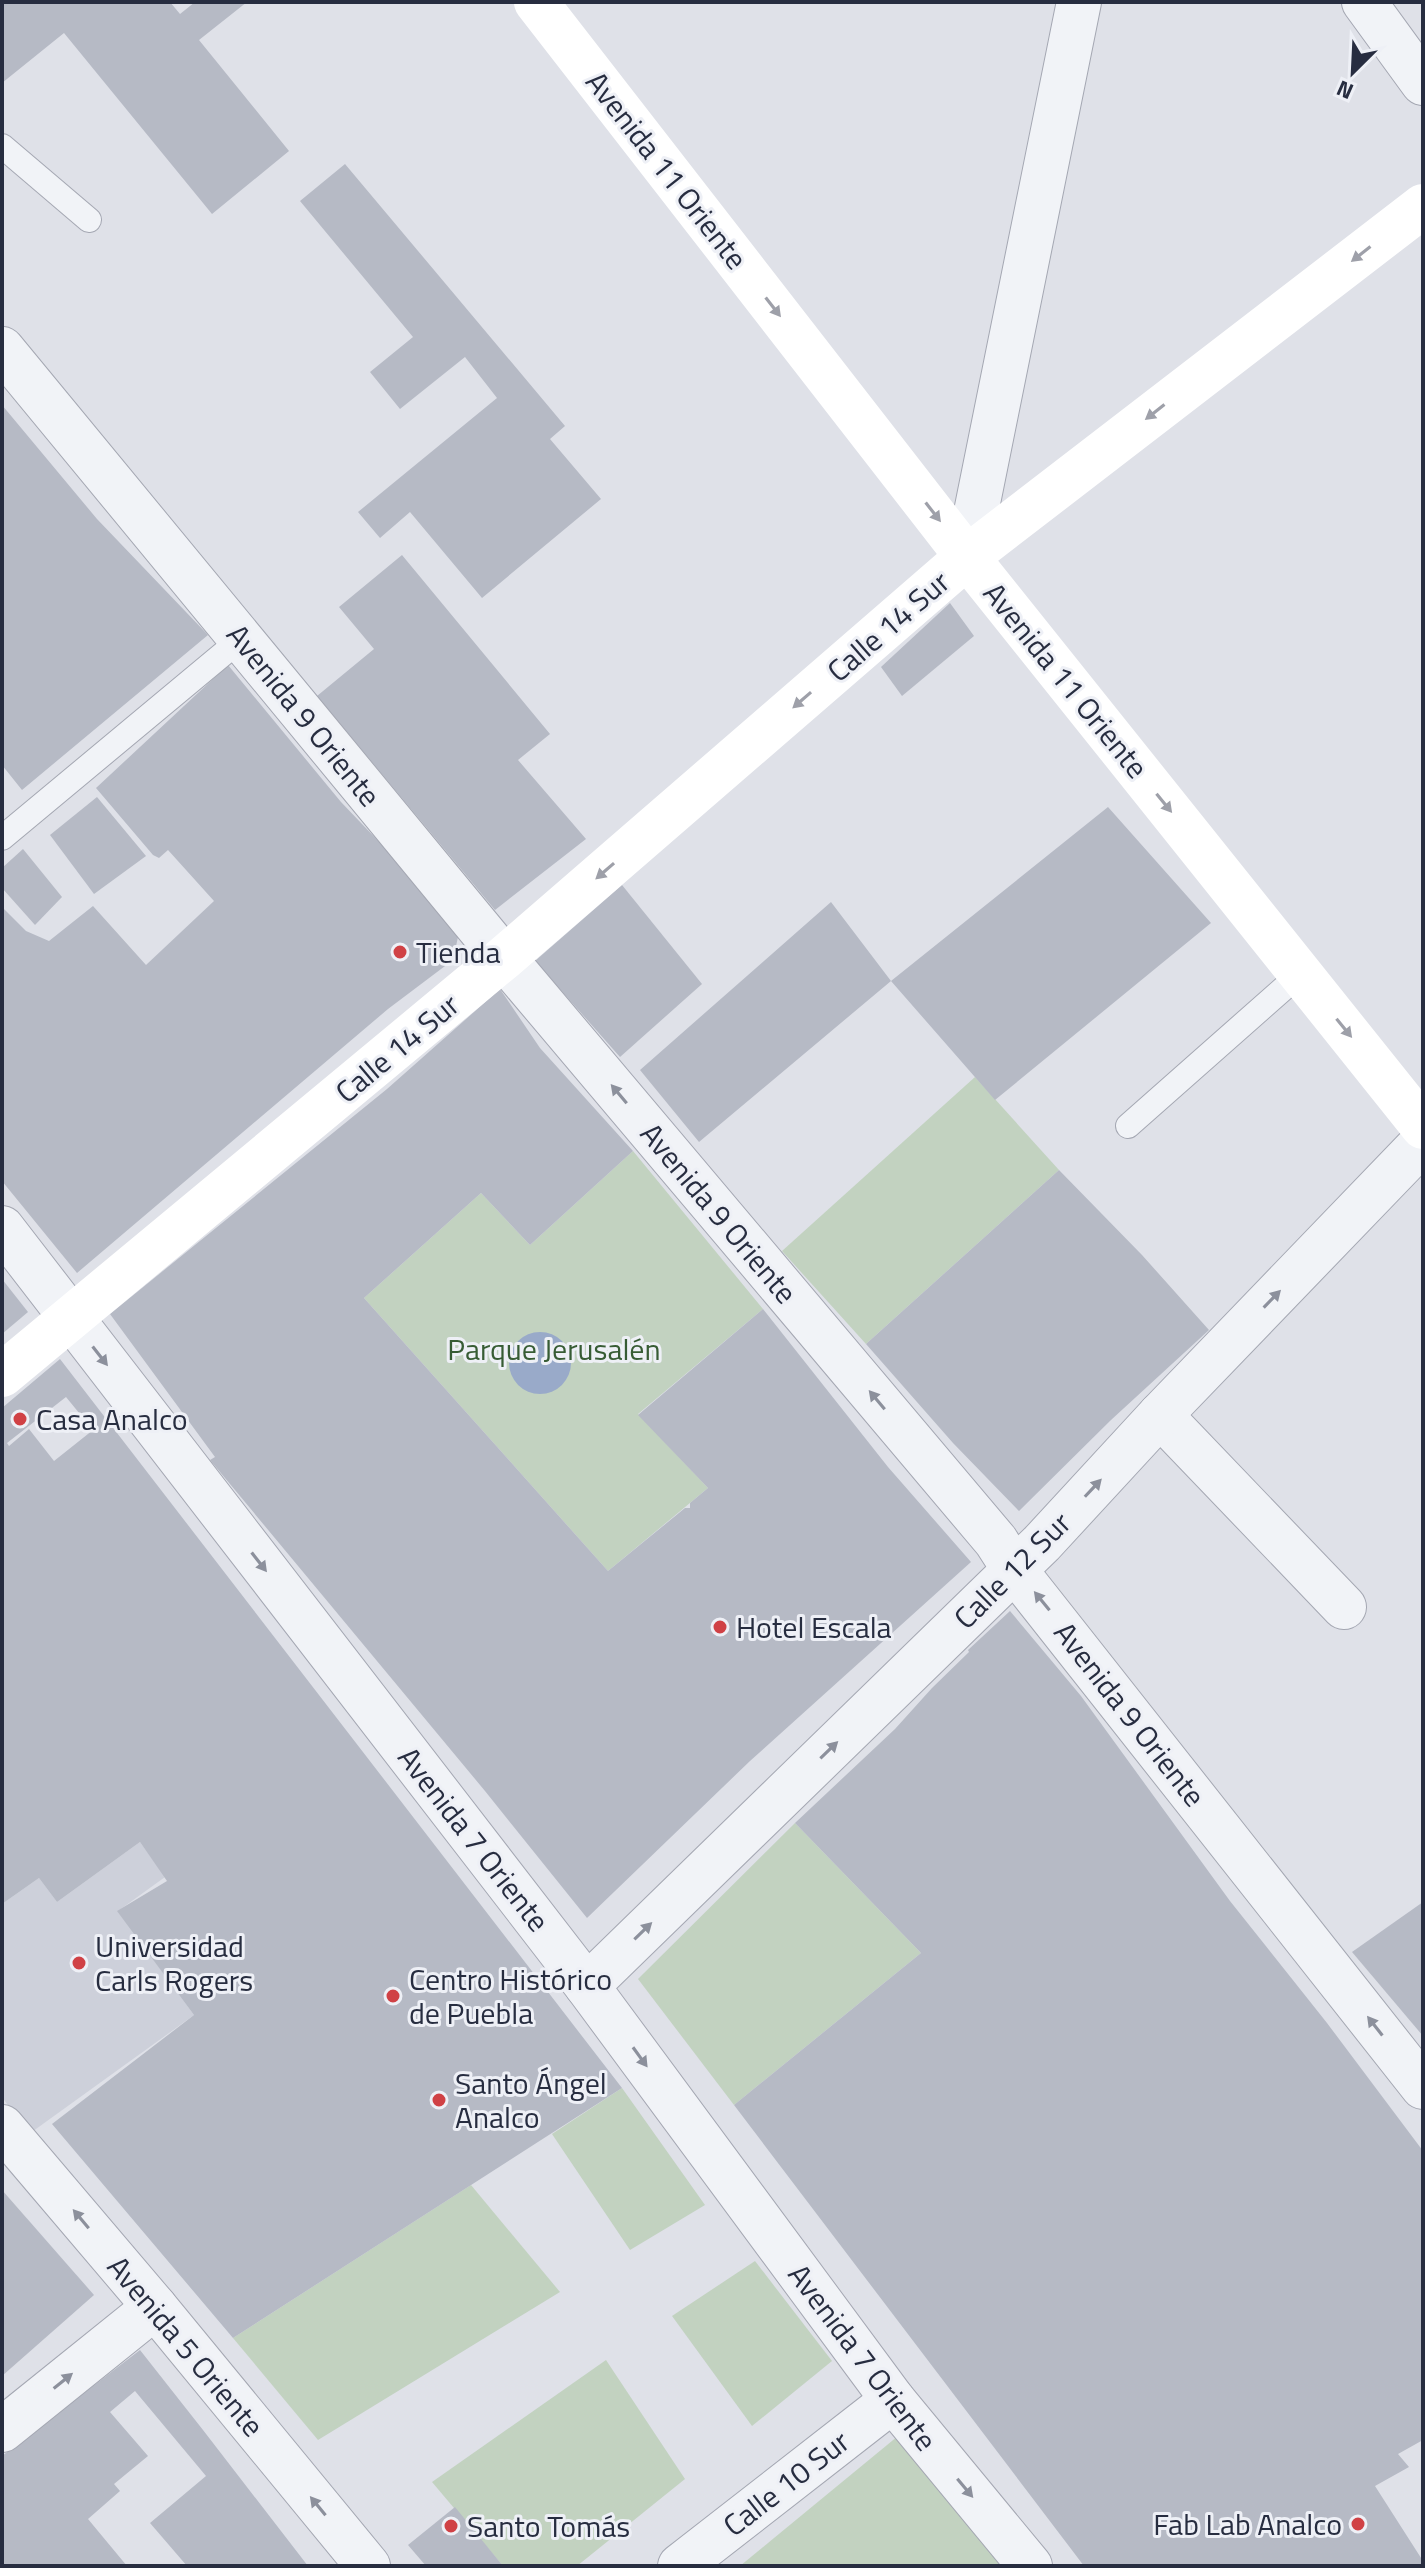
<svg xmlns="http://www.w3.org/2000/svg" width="1425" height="2568" font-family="'Titillium Web',sans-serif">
  <rect width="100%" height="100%" fill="#dfe1e8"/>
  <path fill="#cdd0da" d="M140 1842 165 1877 118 1911 194 2015 29 2134 2 2097V1904L39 1878 57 1902Z"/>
  <g fill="#c2d2c0">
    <path d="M975 1077 1059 1170 866 1344 782 1251Z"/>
    <path d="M633 1151 763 1309 638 1414 708 1488 608 1571 364 1298 481 1193 530 1245Z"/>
    <path d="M795 1823 921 1953 734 2105 638 1979Z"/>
    <path d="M622 2088 705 2205 630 2250 552 2134Z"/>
    <path d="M471 2185 560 2292 318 2440 233 2338Z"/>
    <path d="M755 2261 832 2361 752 2426 672 2316Z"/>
    <path d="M606 2360 685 2479 577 2566H503L432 2482Z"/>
    <path d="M898 2436 1006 2566H740Z"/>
  </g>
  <circle fill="#99aac9" cx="540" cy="1363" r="31"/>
  <g fill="#b6bac5" fill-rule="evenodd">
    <path d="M2 2H170L180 14 195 2H247L199 40 289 151 212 214 64 33 2 83Z"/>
    <path d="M345 164 565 426 550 439 601 499 482 598 410 512 380 538 358 512 497 398 465 357 400 409 370 372 413 337 300 201Z"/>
    <path d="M2 405 97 519 208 635 22 790 2 765Z"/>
    <path d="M402 555 550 734 518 760 586 839 495 910 317 696 374 649 339 607Z"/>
    <path d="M950 603 974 636 902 696 881 667Z"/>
    <path d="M228 665 341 802 383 846 458 937 453 960 388 1009 77 1273 2 1181V907L26 931 49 941 93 906 146 965 214 901 168 850 159 858 153 855 96 788Z"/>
    <path d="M97 797 146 856 94 894 50 835Z"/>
    <path d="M1108 807 1211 923 995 1100 891 981 699 1142 640 1070 831 902 891 981Z"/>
    <path d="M23 849 62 897 35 925 2 888V868Z"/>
    <path d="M622 885 702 984 620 1057 535 961Z"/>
    <path d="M500 989 540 1048 633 1151 530 1245 481 1193 364 1298 608 1571 685 1508H690V1503L708 1488 638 1415 763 1309 888 1467 971 1562 750 1761 587 1918 485 1791 210 1460 215 1457 110 1314 387 1089Z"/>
    <path d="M1059 1170 1142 1255 1209 1330 1111 1420 1019 1511 953 1443 866 1344Z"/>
    <path d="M2 1279 28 1312 2 1334Z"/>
    <path d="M60 1359 622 2088 233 2338 52 2124 194 2015 117 1911 167 1881 140 1842 57 1902 39 1878 2 1904V1408ZM66 1397 93 1430 54 1461 29 1429 9 1446 7 1443Z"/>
    <path d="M1010 1611 1081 1696 1230 1901 1327 2023 1423 2151V2440L1398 2454 1409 2467 1375 2486 1423 2561V2566H1084L734 2105 921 1953 795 1823 895 1729 932 1688 969 1652 968 1650Z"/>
    <path d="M1423 1902V2036L1352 1952Z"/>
    <path d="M2 2190 94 2295 2 2376Z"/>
    <path d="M140 2350 203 2430 308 2566H187L150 2523 206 2476 135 2391 110 2412 148 2456 114 2484 120 2491 88 2519 127 2566H2V2456Z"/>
    <path d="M455 2507 503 2566H426L408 2545Z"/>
  </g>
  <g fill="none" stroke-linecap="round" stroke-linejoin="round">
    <defs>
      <g id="lane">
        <path d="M2 146 89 220"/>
        <path d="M2 838 241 639"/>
        <path d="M1128 1126 1300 974"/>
      </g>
      <g id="street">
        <path d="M1364 2 1423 83"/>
        <path d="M2 349 504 958 996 1541 1014 1569 1423 2087"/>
        <path d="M967 557 1079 2"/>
        <path d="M2 1228 587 1986 893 2400 1030 2566"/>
        <path d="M1160 1415 1344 1607"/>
        <path d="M587 1986 1042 1543 1160 1415 1423 1142"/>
        <path d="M2 2127 155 2307 368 2566"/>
        <path d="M2 2430 155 2307"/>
        <path d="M680 2566 893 2400"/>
      </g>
    </defs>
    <use href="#lane" stroke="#a4a7b2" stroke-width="26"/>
    <use href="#street" stroke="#a4a7b2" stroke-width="46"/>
    <use href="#lane" stroke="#f1f3f7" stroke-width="24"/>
    <use href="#street" stroke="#f1f3f7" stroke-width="44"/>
    <g stroke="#fff" stroke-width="44">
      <path d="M536 2 967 557 1423 1127"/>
      <path d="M2 1375 504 958 967 557 1423 206"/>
    </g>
  </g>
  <defs><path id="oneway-solid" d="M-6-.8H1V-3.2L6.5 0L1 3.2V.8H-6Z" transform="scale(2)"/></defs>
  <g fill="#9ea0a9">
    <use href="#oneway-solid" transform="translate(1361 254) rotate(142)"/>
    <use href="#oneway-solid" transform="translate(773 307) rotate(52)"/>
    <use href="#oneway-solid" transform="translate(1155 412) rotate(142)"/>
    <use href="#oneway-solid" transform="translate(933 512) rotate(52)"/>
    <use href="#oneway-solid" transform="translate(802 700) rotate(139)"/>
    <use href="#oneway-solid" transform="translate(1164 803) rotate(51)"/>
    <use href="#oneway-solid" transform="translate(605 871) rotate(139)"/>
    <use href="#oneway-solid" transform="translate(1344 1028) rotate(51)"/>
  </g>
  <g fill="#8c909c">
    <use href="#oneway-solid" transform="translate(619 1094) rotate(-130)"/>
    <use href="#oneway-solid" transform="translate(1272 1299) rotate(-46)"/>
    <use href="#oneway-solid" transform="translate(100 1356) rotate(52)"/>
    <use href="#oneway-solid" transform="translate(877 1400) rotate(-130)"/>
    <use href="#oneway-solid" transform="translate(1093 1488) rotate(-47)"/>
    <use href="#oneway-solid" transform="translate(259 1562) rotate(52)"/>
    <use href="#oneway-solid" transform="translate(1042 1601) rotate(-129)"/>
    <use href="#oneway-solid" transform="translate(829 1750) rotate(-44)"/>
    <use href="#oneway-solid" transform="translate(643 1931) rotate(-44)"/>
    <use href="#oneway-solid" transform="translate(1375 2026) rotate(-128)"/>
    <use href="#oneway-solid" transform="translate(640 2057) rotate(54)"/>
    <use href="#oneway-solid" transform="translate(81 2219) rotate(-130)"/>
    <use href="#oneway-solid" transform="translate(63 2381) rotate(-39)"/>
    <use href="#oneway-solid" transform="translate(965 2488) rotate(50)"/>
    <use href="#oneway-solid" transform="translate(318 2506) rotate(-129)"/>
  </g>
  <g fill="#d04145" stroke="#eef0f6" stroke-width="3">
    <circle cx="400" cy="952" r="8"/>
    <circle cx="20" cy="1419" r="8"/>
    <circle cx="720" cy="1627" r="8"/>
    <circle cx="79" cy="1963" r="8"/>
    <circle cx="393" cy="1996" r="8"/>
    <circle cx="439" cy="2100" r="8"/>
    <circle cx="1358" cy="2524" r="8"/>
    <circle cx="451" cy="2526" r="8"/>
  </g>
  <g text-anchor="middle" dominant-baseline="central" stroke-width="6" stroke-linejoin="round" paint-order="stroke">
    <g font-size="30" fill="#272d40" stroke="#eef0f6">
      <text transform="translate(667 170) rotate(52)">Avenida 11 Oriente</text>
      <text transform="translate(888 626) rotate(-41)">Calle 14 Sur</text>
      <text transform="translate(1066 680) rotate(51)">Avenida 11 Oriente</text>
      <text transform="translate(304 715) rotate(51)">Avenida 9 Oriente</text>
      <text transform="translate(397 1048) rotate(-40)">Calle 14 Sur</text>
      <text transform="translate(719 1213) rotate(50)">Avenida 9 Oriente</text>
      <text transform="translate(1012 1570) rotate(-45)">Calle 12 Sur</text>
      <text transform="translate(1130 1714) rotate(52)">Avenida 9 Oriente</text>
      <text transform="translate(474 1839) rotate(52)">Avenida 7 Oriente</text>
      <text transform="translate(186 2346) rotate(50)">Avenida 5 Oriente</text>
      <text transform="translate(863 2357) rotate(53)">Avenida 7 Oriente</text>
      <text transform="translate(786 2483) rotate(-38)">Calle 10 Sur</text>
    </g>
    <g font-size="30" fill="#272d40" stroke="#eef0f6" text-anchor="start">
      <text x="416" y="952">Tienda</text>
      <text x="36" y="1419">Casa Analco</text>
      <text x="736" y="1627">Hotel Escala</text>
      <text x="95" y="1946">Universidad<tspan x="95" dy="34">Carls Rogers</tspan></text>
      <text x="409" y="1979">Centro Histórico<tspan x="409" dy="34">de Puebla</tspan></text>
      <text x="455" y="2083">Santo Ángel<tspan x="455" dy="34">Analco</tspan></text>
      <text x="1342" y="2524" text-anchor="end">Fab Lab Analco</text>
      <text x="467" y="2526">Santo Tomás</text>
    </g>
    <g font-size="30" fill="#375c34" stroke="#eef0f6">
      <text x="554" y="1349">Parque Jerusalén</text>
    </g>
  </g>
  <rect width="1425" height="2568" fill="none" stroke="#272d40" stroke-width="8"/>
  <g transform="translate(1353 72) rotate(204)" stroke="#eef0f6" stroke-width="6" paint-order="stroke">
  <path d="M0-6L14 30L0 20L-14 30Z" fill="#272d40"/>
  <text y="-12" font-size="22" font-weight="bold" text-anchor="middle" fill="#272d40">N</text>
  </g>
</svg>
